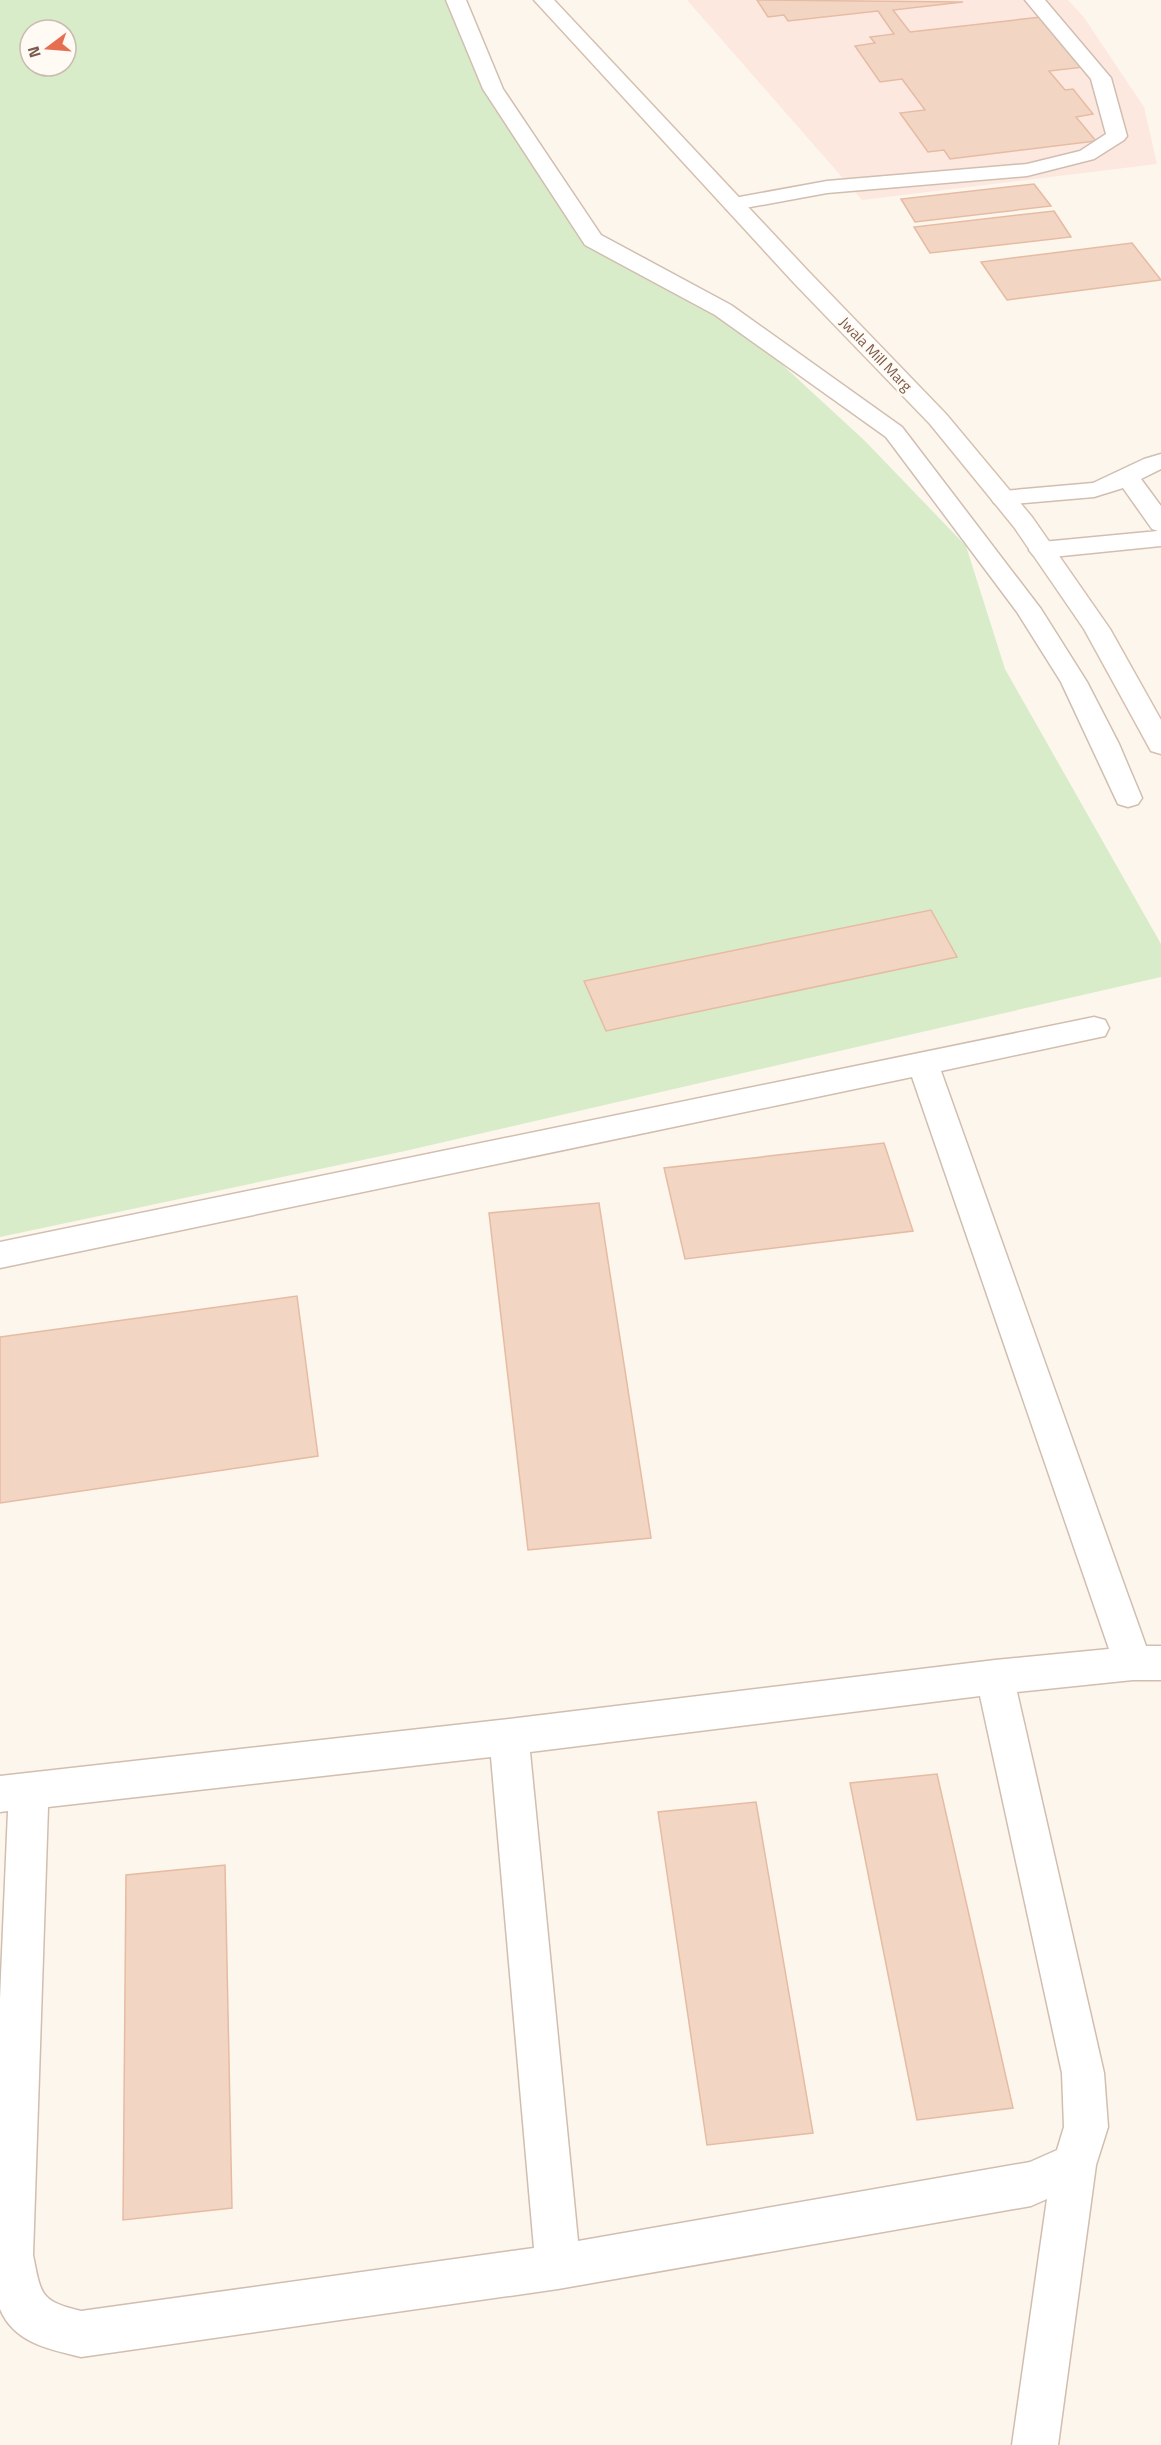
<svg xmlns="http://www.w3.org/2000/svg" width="1161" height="2445" font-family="'Titillium Web',sans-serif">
  <rect width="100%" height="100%" fill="#fdf6ec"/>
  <path fill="#fde8e0" d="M687 0H1068L1083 16 1144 107 1157 164 862 200Z"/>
  <path fill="#d8ecc9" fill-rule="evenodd" d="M0 0H456L493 89 593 240 723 310 865 441 966 546 1005 669 1161 944V977L405 1151 0 1237ZM30 30H66V66H30Z"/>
  <g fill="#f3d5c3" stroke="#e6bba3" stroke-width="1.5">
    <path d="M757 0 963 2 893 10 910 32 1041 17 1084 67 1049 71 1065 90 1073 89 1093 114 1076 117 1096 141 950 159 944 150 928 152 900 113 925 110 902 79 880 82 855 46 875 43 870 37 894 34 878 11 788 21 784 15 768 17Z"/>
    <path d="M1034 184 1051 206 915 222 901 199Z"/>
    <path d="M1054 211 1071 237 930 253 914 227Z"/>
    <path d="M1132 243 1161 280 1007 300 981 262Z"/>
    <path d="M931 910 957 957 606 1031 584 981Z"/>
    <path d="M884 1143 913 1231 685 1259 664 1168Z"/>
    <path d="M599 1203 651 1538 528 1550 489 1213Z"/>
    <path d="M297 1296 318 1456 0 1503V1337Z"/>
    <path d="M937 1774 1013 2108 917 2120 850 1783Z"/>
    <path d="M756 1802 813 2133 707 2145 658 1812Z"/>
    <path d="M225 1865 232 2208 123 2220 126 1875Z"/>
  </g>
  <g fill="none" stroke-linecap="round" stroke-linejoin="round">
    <defs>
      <g id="lane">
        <path d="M446 0H466L503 89 601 235 731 305 902 427 1041 609 1087 682 1119 744 1142 798 1138 804 1128 807 1118 804 1061 682 1017 612 886 437 715 315 585 245 483 89Z"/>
        <path d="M1025 0H1045L1111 78 1127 136 1124 140 1094 159 1027 176 827 193 734 210 726 209 723 204 726 199 734 198 827 181 1027 164 1080 151 1106 134 1091 79Z"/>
        <path d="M1161 454V469L1141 479 1161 506V546L1042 558 1033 555 1029 550 1033 545 1042 542 1158 531 1152 529 1123 488 1094 497 1003 505 994 503 991 498 994 493 1003 491 1093 483 1144 459Z"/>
      </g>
      <path id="street" d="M1094 1017 1105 1020 1109 1028 1105 1036 941 1071 1146 1646H1161V1680H1133L1017 1692 1104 2073 1108 2127 1096 2165 1058 2445H1012L1047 2199 1031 2206 558 2289 81 2357C49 2349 14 2343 0 2309V1999L8 1811 0 1812V1776L509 1719 995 1660 1109 1649 912 1077 0 1268V1242ZM980 1696 1062 2073 1064 2127 1057 2150 1030 2162 578 2241 530 1752ZM491 1757 534 2248 81 2311C40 2301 41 2295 33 2255L48 1807Z"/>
      <path id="secondary" d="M534 0H554L810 273 946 414 1032 517 1110 629 1161 720V754L1151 751 1084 629 1014 527 930 424 794 283Z"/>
    </defs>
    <use href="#lane" stroke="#d1beb0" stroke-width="3"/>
    <use href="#street" stroke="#d1beb0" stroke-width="3"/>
    <use href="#secondary" stroke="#d6c0b0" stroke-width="3"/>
    <use href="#lane" fill="#fff" fill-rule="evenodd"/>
    <use href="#street" fill="#fff" fill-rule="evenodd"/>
    <use href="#secondary" fill="#fff" fill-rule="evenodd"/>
  </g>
  <g text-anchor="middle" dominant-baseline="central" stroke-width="5" stroke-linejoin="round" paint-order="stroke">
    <g font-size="15" fill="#7a5c4d" stroke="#fffaf3">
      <text transform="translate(876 354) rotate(46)">Jwala Mill Marg</text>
    </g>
  </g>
  <g transform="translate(48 48) rotate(254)"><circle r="28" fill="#fffaf3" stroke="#cabbb1" stroke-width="1.5"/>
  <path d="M0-4.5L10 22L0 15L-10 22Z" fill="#e76f51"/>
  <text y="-9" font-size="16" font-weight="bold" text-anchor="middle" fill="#7a5c4d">N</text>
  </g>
</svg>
